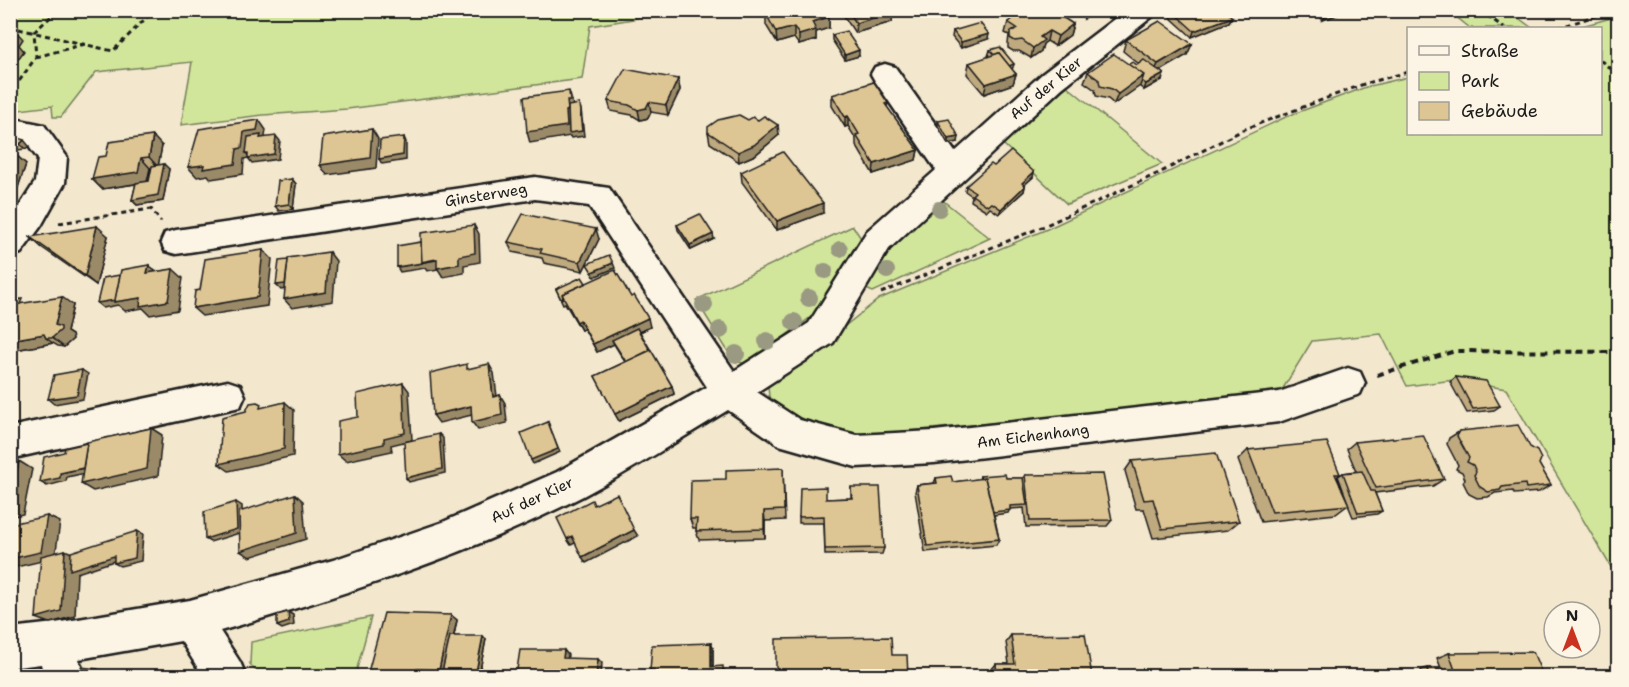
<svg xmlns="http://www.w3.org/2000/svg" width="1629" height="687" font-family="'Shantell Sans',sans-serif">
  <rect width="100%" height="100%" fill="#f3e7cd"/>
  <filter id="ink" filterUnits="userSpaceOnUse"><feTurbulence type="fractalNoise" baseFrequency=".0167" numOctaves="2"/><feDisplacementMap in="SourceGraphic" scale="12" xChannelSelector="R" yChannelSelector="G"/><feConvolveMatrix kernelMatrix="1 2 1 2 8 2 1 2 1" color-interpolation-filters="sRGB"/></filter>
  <g filter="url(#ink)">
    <g fill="#d1e69b" stroke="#76815c" stroke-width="1.5">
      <path d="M11 11H655L633 19 590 26 582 79 347 109 263 115 181 125 192 62 96 72 61 117H53L52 106 11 111Z"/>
      <path d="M1449 11H1509L1532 28H1470Z"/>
      <path d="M1618 16V579L1506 389 1454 380 1407 386 1381 334 1312 341 1279 395 880 434C836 433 808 427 770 405L768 387 879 299 1045 230 1288 116 1366 87 1408 77V134H1600V28H1575Z"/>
      <path d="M1067 86 1162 164 1067 204 1003 144Z"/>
      <path d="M941 199 990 238 873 292 861 287 899 236Z"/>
      <path d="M853 226 862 240 848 258 833 290 819 311 754 359 743 363 734 361 696 300Z"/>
      <path d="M371 617 355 676H260L250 664 251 642Z"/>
    </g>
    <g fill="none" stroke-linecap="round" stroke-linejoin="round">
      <defs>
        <g id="minor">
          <path d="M1126 10H1157L1153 16 1062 88 889 249 833 343 757 392 800 420 856 435 934 431 1279 392 1348 368 1360 372 1365 383 1360 394 1279 422 934 463 856 467 779 445 728 410C680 439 632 470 583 496 468 555 344 595 220 631L240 662 246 676H203L181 641 79 659 84 676H44L41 664 10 668V628L55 623 190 600 333 560 443 522 557 472 707 387 589 206 535 199 176 254 165 251 161 242 165 233 176 230 535 177 609 188 734 371 809 323 867 231 936 170 875 81 871 74 875 67 885 64 895 67 955 152 1042 74Z"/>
          <path d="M10 118 44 125 67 157 65 183 41 226 21 253 10 256V221L35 182 38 159 25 141 10 138Z"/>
          <path d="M228 381 240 385 245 396 240 407 10 459V427Z"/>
        </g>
      </defs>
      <use href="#minor" stroke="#1c1c1c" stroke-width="5"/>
      <g stroke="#1c1c1c" stroke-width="3" stroke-dasharray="5 4" stroke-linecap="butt">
        <path d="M1480 10 1504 28"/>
        <path d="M10 27 113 51 154 10"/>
        <path d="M1558 28 1613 10"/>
        <path d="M36 57 85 44"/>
        <path d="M1600 60 1618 75"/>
        <path d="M10 82 20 80 36 57 34 32 58 10"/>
        <path d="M59 223 151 209 161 222"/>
        <path d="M881 293 1042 227 1161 172 1245 129 1364 84 1408 72"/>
      </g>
      <path stroke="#1c1c1c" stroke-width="4" stroke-dasharray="7 5" stroke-linecap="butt" d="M1377 375 1455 351 1618 352"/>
      <use href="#minor" fill="#fcf5e5" fill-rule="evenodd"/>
    </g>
    <g fill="#9a9981">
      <circle cx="939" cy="209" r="8"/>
      <circle cx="840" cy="249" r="8"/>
      <circle cx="825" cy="271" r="8"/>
      <circle cx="887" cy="271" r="8"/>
      <circle cx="809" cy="298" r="9"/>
      <circle cx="704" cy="305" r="9"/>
      <circle cx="794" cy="322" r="9"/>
      <circle cx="720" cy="330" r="9"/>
      <circle cx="767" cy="341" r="9"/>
      <circle cx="736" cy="354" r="9"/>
    </g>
    <g fill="#bfa97f" stroke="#1c1c1c" stroke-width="1.5" fill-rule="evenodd">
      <path d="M840 10H893V12L892 22 855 33Z"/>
      <path d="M1074 10H1100L1084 19Z"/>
      <path d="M1312 10H1350L1323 20Z"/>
      <path d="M1172 11 1232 17 1229 22 1192 37 1170 17Z"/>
      <path d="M766 14 829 17V28L816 32V40L799 45 794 38 777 43 766 25Z"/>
      <path d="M1068 15 1064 18 1073 24 1070 35 1055 46 1047 41 1043 44 1041 51 1031 58 1019 51H1013L1008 48V44L1009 35 1005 33 1008 22Z"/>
      <path d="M953 31 988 39 961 48 952 37Z"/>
      <path d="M832 35 859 56 845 60 832 40Z"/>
      <path d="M1126 40 1192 44 1187 55 1159 71 1164 74 1162 80 1144 90 1139 86 1114 104 1108 99 1096 96 1095 90 1084 82 1088 72 1128 64 1137 65 1139 64 1123 51Z"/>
      <path d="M990 50 1014 64 1012 70 1016 74 1013 84 984 94 967 74 969 63 989 57 988 56Z"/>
      <path d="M678 79 680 90 668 115 651 112 648 118 640 120 632 115 611 111 608 101Z"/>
      <path d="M832 95 888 103 887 107 918 150 916 160 873 174 856 145V139L848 126 845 127 832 106Z"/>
      <path d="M748 120 779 135 755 155 739 162 710 143 708 132Z"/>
      <path d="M938 121 958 142 948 144 938 126Z"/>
      <path d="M10 135 29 146 25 149 10 151Z"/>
      <path d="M162 146 158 165 169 169 163 201 137 205 132 200 136 184 102 189 92 179ZM150 168H151L149 181H147Z"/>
      <path d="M15 154 26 164 16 193 10 194V155Z"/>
      <path d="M994 166 1033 177 1024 185 1025 186 1024 191 999 214 990 208 987 211 971 201 972 196 965 191 966 186Z"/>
      <path d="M741 172 823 213 777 230 742 182Z"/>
      <path d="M292 179 296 184 293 209 279 211 275 206Z"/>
      <path d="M677 225 714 239 691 250 678 230Z"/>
      <path d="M108 236 96 285 41 247 30 237Z"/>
      <path d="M599 239 583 271 544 263 542 258 512 252 508 242Z"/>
      <path d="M586 283 631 297 650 327 640 332 672 386 674 394 619 421 595 376 625 362 614 344 597 352 584 329 581 330 565 303 563 304 556 289Z"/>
      <path d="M27 303 73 305 67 332 72 335 73 339 64 347 58 346 53 343 15 350Z"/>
      <path d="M1456 377 1500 406 1494 410 1467 413 1450 382Z"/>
      <path d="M1460 431 1539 464 1551 485 1539 492 1514 494 1513 491 1495 493 1488 497 1477 498 1469 494 1463 482 1465 479 1462 472 1456 469 1458 465 1447 444 1449 438Z"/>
      <path d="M1355 442 1444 479 1433 486 1375 493 1382 511 1377 514 1353 517 1348 505 1336 514 1261 522 1238 460 1248 450 1340 474 1337 477 1348 503 1338 476 1343 473 1356 471 1347 449Z"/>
      <path d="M1132 461 1239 521 1228 530 1153 538 1144 509H1136L1125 471Z"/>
      <path d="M783 468 785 520 765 521V538L699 540 696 531 697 528H693L690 519 726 479Z"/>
      <path d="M1025 475 1112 520 1107 526 1026 527 1024 508 1010 509 1008 513 994 515 999 539 996 545 925 552 915 492 917 485 934 483 936 478 953 482 979 479 980 476 1006 478H1023Z"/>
      <path d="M851 487 884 548 882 554 825 555 824 523H799V517L826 499 851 498Z"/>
      <path d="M451 615 457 620 454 636 486 639 479 675 425 673 367 676Z"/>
      <path d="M1011 635 1092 676H992L991 670 996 664H1009L1006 642Z"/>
      <path d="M711 643 713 648V667L725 670V676H656V675H653L650 671Z"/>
      <path d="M1449 653 1543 676H1423L1421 670 1427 668H1441L1437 658Z"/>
    </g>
    <g fill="#9b8a68" stroke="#1c1c1c" stroke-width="1.5">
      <path d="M1069 10 1068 15 1054 25 1056 20Z"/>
      <path d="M1087 10H1100L1084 19Z"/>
      <path d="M1329 10H1350L1323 20Z"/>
      <path d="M893 12 892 22 855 33 856 23Z"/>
      <path d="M829 17V28L816 32V40L799 45V35L812 22Z"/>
      <path d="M1232 17 1229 22 1192 37 1194 31Z"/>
      <path d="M1073 24 1070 35 1055 46 1058 36Z"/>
      <path d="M10 25 23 39 19 45 24 51 10 70Z"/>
      <path d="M794 27V38L777 43 776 32Z"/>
      <path d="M1049 31 1047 41 1043 44 1041 51 1031 58 1033 48 1040 37Z"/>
      <path d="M989 34 988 39 961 48V42Z"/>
      <path d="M1192 44 1187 55 1153 75 1158 64Z"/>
      <path d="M859 50V56L845 60V55Z"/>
      <path d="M1016 74 1013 84 984 94 986 84Z"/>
      <path d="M1164 74 1162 80 1144 90 1146 84Z"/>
      <path d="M1144 75 1140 86 1114 104 1118 94Z"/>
      <path d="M678 79 680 90 668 115 666 105Z"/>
      <path d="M569 91 572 101 574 111 579 104 581 109 584 136 571 138 570 136 530 143 527 132 566 111Z"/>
      <path d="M649 102 651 112 648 118 640 120 638 110Z"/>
      <path d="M848 116V126L845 127V117Z"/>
      <path d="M259 120 266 130 264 143 248 153H246L250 158 276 136 280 141 278 159 252 163 248 158 244 159 243 174 211 179 208 175 197 177 188 167 237 149 244 132Z"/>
      <path d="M778 125 779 135 755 155 739 162 738 152Z"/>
      <path d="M372 129 378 139 376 168 327 175 320 165Z"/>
      <path d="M153 136 162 146 158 167 149 157Z"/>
      <path d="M404 137 406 142V160L382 164 379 159Z"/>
      <path d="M959 137 958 142 948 144V139Z"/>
      <path d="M24 140 29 146 25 149 20 144Z"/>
      <path d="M918 150 916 160 873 174 874 164Z"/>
      <path d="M15 154 26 164 16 193 10 189V167Z"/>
      <path d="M141 158 150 168 147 182 102 189 92 179Z"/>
      <path d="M164 164 169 169 163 201 137 205 132 200Z"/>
      <path d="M1034 172 1033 177 1020 189 1022 183Z"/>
      <path d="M292 179 296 184 293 209 289 204Z"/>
      <path d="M1025 186 1024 191 999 214 1001 209Z"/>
      <path d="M823 203V213L777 230V221Z"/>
      <path d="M474 225 479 234 480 262 464 265V273L443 277 438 269 427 271 425 268 400 272 397 267 459 256Z"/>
      <path d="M97 226 108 236 96 285 85 276Z"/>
      <path d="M596 229 599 239 583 271 580 262Z"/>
      <path d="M713 234 714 239 691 250 690 245Z"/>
      <path d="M263 250 272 259 267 306 202 316 193 308Z"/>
      <path d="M329 252 336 261 333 301 292 308 284 299Z"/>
      <path d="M613 263 615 268 594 277 592 272Z"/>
      <path d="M149 265 159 275 147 273Z"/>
      <path d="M173 269 183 278 178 310 150 315 143 308 125 311 118 305 103 308 97 303 132 279Z"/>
      <path d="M290 283 294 288 281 290 276 285Z"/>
      <path d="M62 297 73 305 67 332 72 335 73 339 64 347 52 338Z"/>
      <path d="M648 318 650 327 615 344 612 340 614 344 597 352 593 344Z"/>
      <path d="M580 320 584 329 581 330 577 322Z"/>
      <path d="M44 334 46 338 53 343 15 350 10 347V340Z"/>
      <path d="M489 364 494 373 498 404 493 397Z"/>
      <path d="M82 370 88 374 83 399 54 404 48 399Z"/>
      <path d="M403 383 409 391 412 440 391 445 392 451 346 461 338 454 384 438Z"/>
      <path d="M672 386 674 394 619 421 615 414Z"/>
      <path d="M500 395 505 403 507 423 478 430 472 422Z"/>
      <path d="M285 402 294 410 293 456 229 471 219 464Z"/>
      <path d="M471 406 476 414 439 423 433 415Z"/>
      <path d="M548 422 560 452 533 464 531 460Z"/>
      <path d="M151 428 162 435 158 476 93 491 81 484Z"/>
      <path d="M439 434 443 438 445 473 409 482 406 478Z"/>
      <path d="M19 461 32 469 23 514 10 517V504Z"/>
      <path d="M90 467 96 471 67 477 66 481 47 486 40 482 60 473Z"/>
      <path d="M295 494 303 501 306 539 250 557 240 551Z"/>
      <path d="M236 502 242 506 243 532 210 542 205 539Z"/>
      <path d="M764 511 765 521V538L764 529Z"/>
      <path d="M47 516 60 522 55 558 12 568 10 567V559Z"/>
      <path d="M634 530 638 536 586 563 582 557Z"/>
      <path d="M137 531 143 534 141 561 120 566 114 563Z"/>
      <path d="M572 536 577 542 571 545 567 539Z"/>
      <path d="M65 550 78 556H114L120 559 77 573 75 616 50 623 36 618Z"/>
      <path d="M288 612 293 615 294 625 282 629 277 626Z"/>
      <path d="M451 615 457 620 446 672H442L439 670Z"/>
      <path d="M483 636 486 639 479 675 476 672Z"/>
      <path d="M711 643 713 648V671L711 667Z"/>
      <path d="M564 650 568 655 567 662 563 658Z"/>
      <path d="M598 659 602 663 601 676H596Z"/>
      <path d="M10 669 25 673 24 676H10Z"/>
      <path d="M97 669 104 671V676H97Z"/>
      <path d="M417 669 425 673 424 676H415Z"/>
    </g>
    <g fill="#dec594" stroke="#1c1c1c" stroke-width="1.5">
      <path d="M779 10H825L829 17 812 22 816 30 799 35 794 27 776 32 766 14Z"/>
      <path d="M848 10H893V12L856 23Z"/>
      <path d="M1024 10H1051L1073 24 1058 36 1049 31 1040 37 1044 40 1033 48 1022 40 1015 41 1010 38V33L1017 28 1008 22Z"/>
      <path d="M1051 10H1068L1060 16Z"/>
      <path d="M1174 10H1225L1232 17 1194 31 1172 11Z"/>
      <path d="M1160 21 1192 44 1158 64 1126 40Z"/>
      <path d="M980 23 989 34 961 42 953 31Z"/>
      <path d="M846 31 859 50 845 55 832 35Z"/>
      <path d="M1000 47 1014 64 1009 66 999 53 994 55 990 50Z"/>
      <path d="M999 53 1016 74 986 84 969 63Z"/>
      <path d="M1114 54 1144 75 1118 94 1112 89 1100 86 1099 80 1088 72Z"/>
      <path d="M1144 60 1164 74 1146 84 1142 81 1144 75 1128 64 1133 62 1137 65Z"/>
      <path d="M625 69 678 79 666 105 649 102 646 108 638 110 629 105 608 101Z"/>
      <path d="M874 82 888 103 885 104 918 150 874 164 856 135 859 134 848 116 845 117 832 95Z"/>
      <path d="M569 91 570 101H567L568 110 566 111 567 126 527 132 524 97Z"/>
      <path d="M579 104 582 131 569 133 568 106Z"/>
      <path d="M739 115 748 120 753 117 758 120 764 116 778 125 754 145 738 152 708 132V127L718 120Z"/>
      <path d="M949 119 959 137 948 139 938 121Z"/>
      <path d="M259 120 257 130 244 132 242 148 237 149 235 164 203 169 204 165 188 167 199 129Z"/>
      <path d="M372 129 370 158 320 165 323 137Z"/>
      <path d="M10 135 24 140 20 144 10 145Z"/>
      <path d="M261 135 260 138 276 136 274 154 248 158V153H246L248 137Z"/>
      <path d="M153 136 149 157 141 158 138 172 92 179 98 157 106 156 109 142Z"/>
      <path d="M404 137 403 155 379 159 380 140Z"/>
      <path d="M1011 151 1034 172 1022 183 1025 186 1001 209 992 203 988 206 972 195 975 192 966 186 991 164 994 166Z"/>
      <path d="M783 152 823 203 777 221 741 172Z"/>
      <path d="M15 154 10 167V155Z"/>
      <path d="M164 164 158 195 132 200 136 183 149 181 152 166Z"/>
      <path d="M292 179 289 204 275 206 278 181Z"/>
      <path d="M523 214 596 229 580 262 540 253 542 249 508 242Z"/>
      <path d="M700 214 713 234 690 245 677 225Z"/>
      <path d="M474 225 475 253 459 256V264L437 268V259L421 262V233Z"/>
      <path d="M97 226 85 276 30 237Z"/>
      <path d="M421 242 422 263 397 267V246Z"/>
      <path d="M263 250 258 297 193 308 195 291 200 290 205 259Z"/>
      <path d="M329 252 326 292 284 299 288 258Z"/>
      <path d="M609 255 613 263 592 272 587 264Z"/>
      <path d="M288 260 285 284 276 285 279 261Z"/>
      <path d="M149 265 147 273 173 269 168 301 140 306 141 298 114 302 121 270Z"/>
      <path d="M615 270 631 297 634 295 648 318 593 344 580 320 577 322 562 294Z"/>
      <path d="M120 275 115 300 97 303 103 278Z"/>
      <path d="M582 277 586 283 562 294 563 298 561 299 556 289Z"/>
      <path d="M62 297 55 325 61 327V330L52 338H46L44 334 10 340V310L12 305Z"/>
      <path d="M22 299 20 304 12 305 10 310V301Z"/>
      <path d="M637 328 650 350 626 362 612 340Z"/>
      <path d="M651 350 672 386 615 414 595 376Z"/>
      <path d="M467 364V369L489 364 493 397 500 395 502 415 472 422 471 406 433 415 430 373Z"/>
      <path d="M82 370 77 395 48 399 54 375Z"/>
      <path d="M1456 377 1486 381 1500 406 1473 409Z"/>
      <path d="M403 383 405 433 384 438V444L338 454V421L358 417 357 394Z"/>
      <path d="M257 402 261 404 260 408 285 402 284 449 219 464 222 417 246 411 250 403Z"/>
      <path d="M548 422 558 449 531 460 521 433Z"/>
      <path d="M1518 425 1530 447 1537 451 1541 459 1539 464 1551 485 1526 488 1525 484 1502 487 1500 490 1488 492 1480 487 1474 475 1476 472 1473 465 1467 462 1469 458 1457 436 1460 431Z"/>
      <path d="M151 428 147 469 81 484 87 442Z"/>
      <path d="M439 434 442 469 406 478 404 442Z"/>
      <path d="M1423 435 1444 479 1376 488 1355 442Z"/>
      <path d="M1327 442 1340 474H1335L1349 505 1272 512 1248 450Z"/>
      <path d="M87 443 83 468 60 473V478L40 482 44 457 64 452 65 448Z"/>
      <path d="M1216 453 1239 521 1162 529 1153 499 1144 500 1132 461Z"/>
      <path d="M19 461 10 504V463Z"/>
      <path d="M783 468 784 510 764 511V529L696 531 697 519H690L691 480 726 479V470Z"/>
      <path d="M1362 471 1371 491H1374L1382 511 1358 513 1343 473Z"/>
      <path d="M1005 474 1006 478H1023L1027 505 1010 506V510L993 512 985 478 981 479 980 476Z"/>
      <path d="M1103 474 1112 520 1030 521 1025 475Z"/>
      <path d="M951 476 953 482 985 478 999 539 927 546 917 485 937 483 936 478Z"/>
      <path d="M826 487V499L852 498 851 487H880L884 548 825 549 824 516 799 517 800 488Z"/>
      <path d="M295 494 297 533 240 551 239 512Z"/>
      <path d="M617 494 634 530 582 557 572 536 567 539 557 518 592 500 594 505Z"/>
      <path d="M236 502 237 529 205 539 204 512Z"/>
      <path d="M47 516 41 552 10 559V524Z"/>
      <path d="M137 531 135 558 114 563V556L70 570 71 552Z"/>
      <path d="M65 550 61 611 36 618 41 556Z"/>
      <path d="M288 612 289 622 277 626V615Z"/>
      <path d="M384 613 451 615 439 670 417 669 415 676H367Z"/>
      <path d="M1085 634 1092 676H997L996 664H1015L1011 635Z"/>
      <path d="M450 636H483L476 672H442Z"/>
      <path d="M891 637 892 655H907L908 676H776V639Z"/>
      <path d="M711 643V667L723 666V676H656L657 670 650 671 652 645Z"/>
      <path d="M520 650H564L563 658 598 659 596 676H516Z"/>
      <path d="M1533 652 1543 676H1457L1449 653Z"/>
      <path d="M81 667 97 669V676H80Z"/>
      <path d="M1427 668H1442L1445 676H1429Z"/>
    </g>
  </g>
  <g text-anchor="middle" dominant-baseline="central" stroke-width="4.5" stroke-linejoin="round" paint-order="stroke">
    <g font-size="15" fill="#1c1c1c" stroke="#fcf5e5">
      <text transform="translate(1046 88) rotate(-40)">Auf der Kier</text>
      <text transform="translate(486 195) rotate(-9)">Ginsterweg</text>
      <text transform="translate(1033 436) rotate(-7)">Am Eichenhang</text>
      <text transform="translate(532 500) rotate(-25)">Auf der Kier</text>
    </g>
  </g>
  <rect width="1629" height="687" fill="none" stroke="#fcf5e5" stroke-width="36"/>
  <rect x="18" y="18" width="1593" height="651" fill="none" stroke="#1c1c1c" stroke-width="2" filter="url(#ink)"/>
  <rect x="1407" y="27" width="195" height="108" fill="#fcf5e5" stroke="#a29e95" stroke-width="1.5"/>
  <rect x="1419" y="46" width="30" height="9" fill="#fcf5e5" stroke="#a29e95" stroke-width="1.5"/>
  <text x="1461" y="57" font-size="18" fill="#1c1c1c">Straße</text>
  <rect x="1419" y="72" width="30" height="18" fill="#d1e69b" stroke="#a29e95" stroke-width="1.5"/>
  <text x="1461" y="87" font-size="18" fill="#1c1c1c">Park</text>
  <rect x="1419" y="102" width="30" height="18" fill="#dec594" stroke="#a29e95" stroke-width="1.5"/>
  <text x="1461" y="117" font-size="18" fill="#1c1c1c">Gebäude</text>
  <g transform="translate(1572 630)"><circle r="28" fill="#fcf5e5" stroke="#a29e95" stroke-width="1.5"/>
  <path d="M0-4.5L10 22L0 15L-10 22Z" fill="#c8321e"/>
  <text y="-9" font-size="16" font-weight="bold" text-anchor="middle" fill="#1c1c1c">N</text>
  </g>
</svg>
